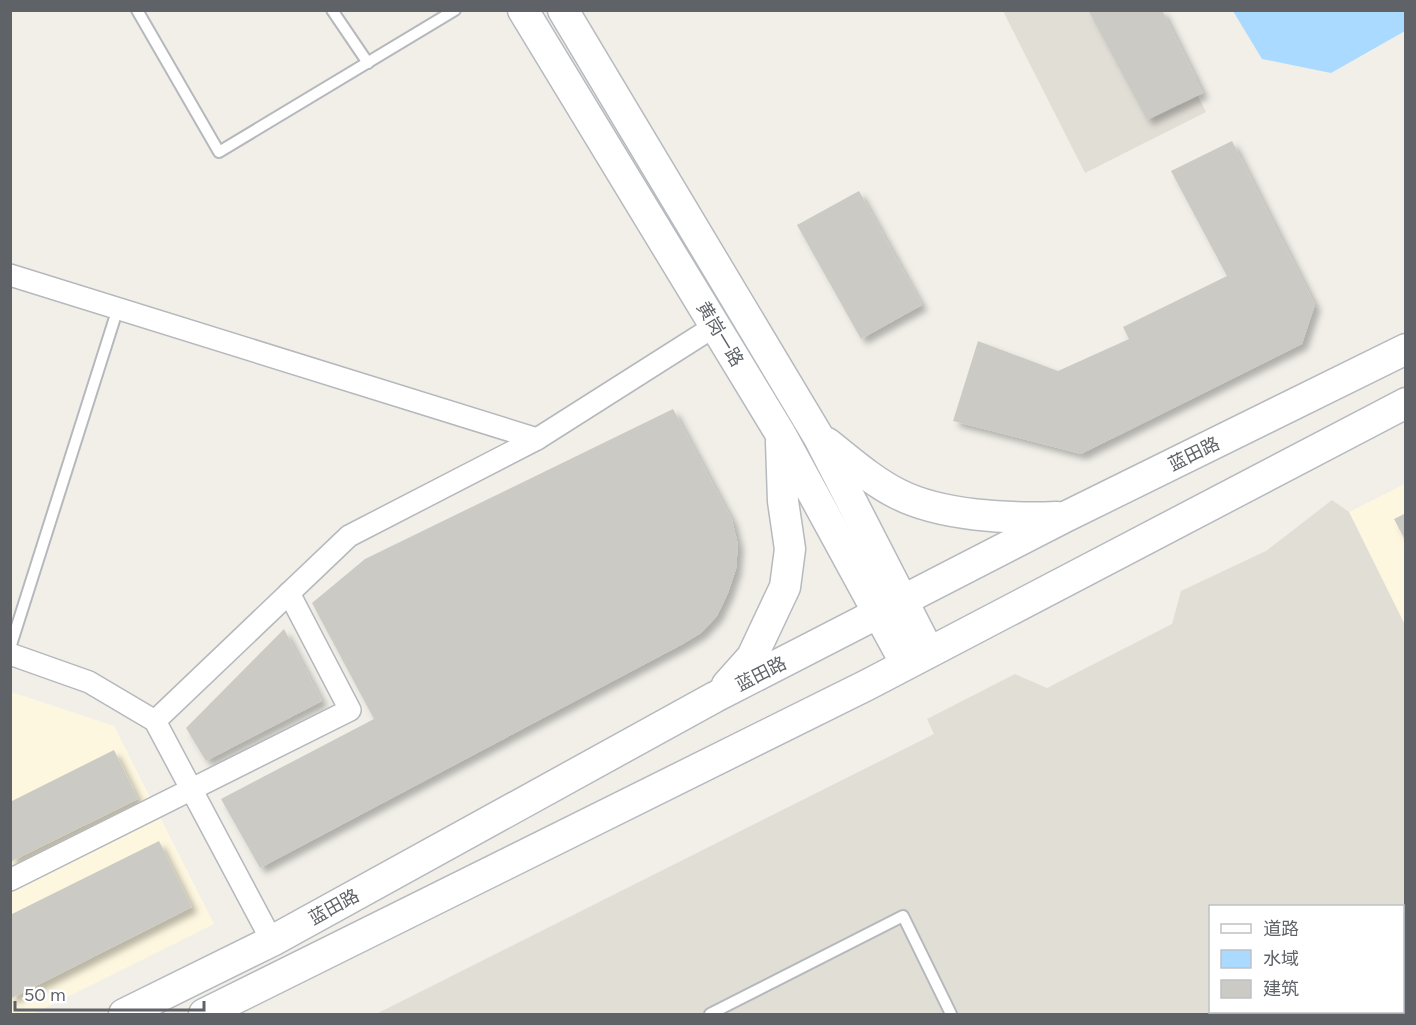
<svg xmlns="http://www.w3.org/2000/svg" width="1416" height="1025" font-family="Figtree,'Noto Sans SC',sans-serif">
  <defs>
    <filter id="shadow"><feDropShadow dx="5.5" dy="5.5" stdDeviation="3" flood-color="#0004"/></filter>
  </defs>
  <rect width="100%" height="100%" fill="#f1efe8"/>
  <g fill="#fef7e0">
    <path d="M1405 484V625L1349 512Z"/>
    <path d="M11 692 114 726 214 924 33 1014H11Z"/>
  </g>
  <g fill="#e1ded6" fill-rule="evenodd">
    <path d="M1003 11H1155L1206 112 1085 173Z"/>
    <path d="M1332 500 1349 512 1405 625V1014H376L934 734 927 719 1015 674 1047 688 1172 624 1181 591 1266 551ZM1210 906H1402V1012H1210Z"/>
  </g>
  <path fill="#aadaff" d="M1233 11H1405V31L1331 73 1262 59Z"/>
  <g fill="#cccac5" filter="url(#shadow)">
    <path d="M1088 10H1162L1203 93 1147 120Z"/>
    <path d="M1232 141 1315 305 1302 344 1081 454 953 421 978 341 1058 371 1129 339 1123 327 1227 276 1171 171Z"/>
    <path d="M859 191 922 305 861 339 797 225Z"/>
    <path d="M673 409 732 520 738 545 736 569 728 593 717 616 701 633 681 645 260 868 221 799 374 719 312 603 365 559Z"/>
    <path d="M1406 513V542L1394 519Z"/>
    <path d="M284 629 322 701 206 761 186 728Z"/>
    <path d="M114 750 138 799 10 862V802Z"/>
    <path d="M159 841 192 907 10 999V915Z"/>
  </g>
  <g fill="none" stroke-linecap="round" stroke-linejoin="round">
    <defs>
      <g id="service">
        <path d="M137 10 219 152 455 10"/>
        <path d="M332 10 368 63"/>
        <path d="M10 648 118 308"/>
        <path d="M710 1014 903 916 951 1014"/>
      </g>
      <g id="minor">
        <path d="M10 275 537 439"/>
        <path d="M10 654 89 682 155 721 272 941"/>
        <path d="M155 721 349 536 537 439 715 326"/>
        <path d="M10 880 350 710 289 593"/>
      </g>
      <g id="secondary">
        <path d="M523 10 780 433 906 664"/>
        <path d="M563 10 818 436 929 652"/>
        <path d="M827 443C850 461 872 481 898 494 941 516 1009 519 1057 517"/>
        <path d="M727 685 752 657 785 587 790 549 783 501 781 442"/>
        <path d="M124 1014 272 941 715 697 1065 517 1406 349"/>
        <path d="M204 1014 867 685 1406 403"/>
      </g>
    </defs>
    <use href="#service" stroke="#b5b8bc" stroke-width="14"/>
    <use href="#minor" stroke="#b5b8bc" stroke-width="24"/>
    <use href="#secondary" stroke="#b6babf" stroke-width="33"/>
    <use href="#service" stroke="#fff" stroke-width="10"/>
    <use href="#minor" stroke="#fff" stroke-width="21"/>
    <use href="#secondary" stroke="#fff" stroke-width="30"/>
  </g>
  <g text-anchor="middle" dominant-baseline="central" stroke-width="4.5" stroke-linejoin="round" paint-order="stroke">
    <g font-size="18" fill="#5f6368" stroke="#fff">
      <text transform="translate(720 334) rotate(59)">黄岗一路</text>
      <text transform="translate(1194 454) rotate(-26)">蓝田路</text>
      <text transform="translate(761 674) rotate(-27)">蓝田路</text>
      <text transform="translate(334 907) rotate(-29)">蓝田路</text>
    </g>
  </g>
  <rect width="1416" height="1025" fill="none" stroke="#5f6368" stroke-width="24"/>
  <rect x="1209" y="905" width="195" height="108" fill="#ffffff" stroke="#bfc1c3" stroke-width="1.5"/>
  <rect x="1221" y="924" width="30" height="9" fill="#ffffff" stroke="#bfc1c3" stroke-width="1.5"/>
  <text x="1263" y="935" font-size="18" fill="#5f6368">道路</text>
  <rect x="1221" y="950" width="30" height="18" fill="#aadaff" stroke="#bfc1c3" stroke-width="1.5"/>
  <text x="1263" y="965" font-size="18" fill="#5f6368">水域</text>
  <rect x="1221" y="980" width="30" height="18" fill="#cccac5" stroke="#bfc1c3" stroke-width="1.5"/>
  <text x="1263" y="995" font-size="18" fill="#5f6368">建筑</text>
  <path d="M15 1001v9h189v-9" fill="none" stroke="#5f6368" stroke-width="3"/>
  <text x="24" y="1001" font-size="18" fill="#5f6368" stroke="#ffffff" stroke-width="4.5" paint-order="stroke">50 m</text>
</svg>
